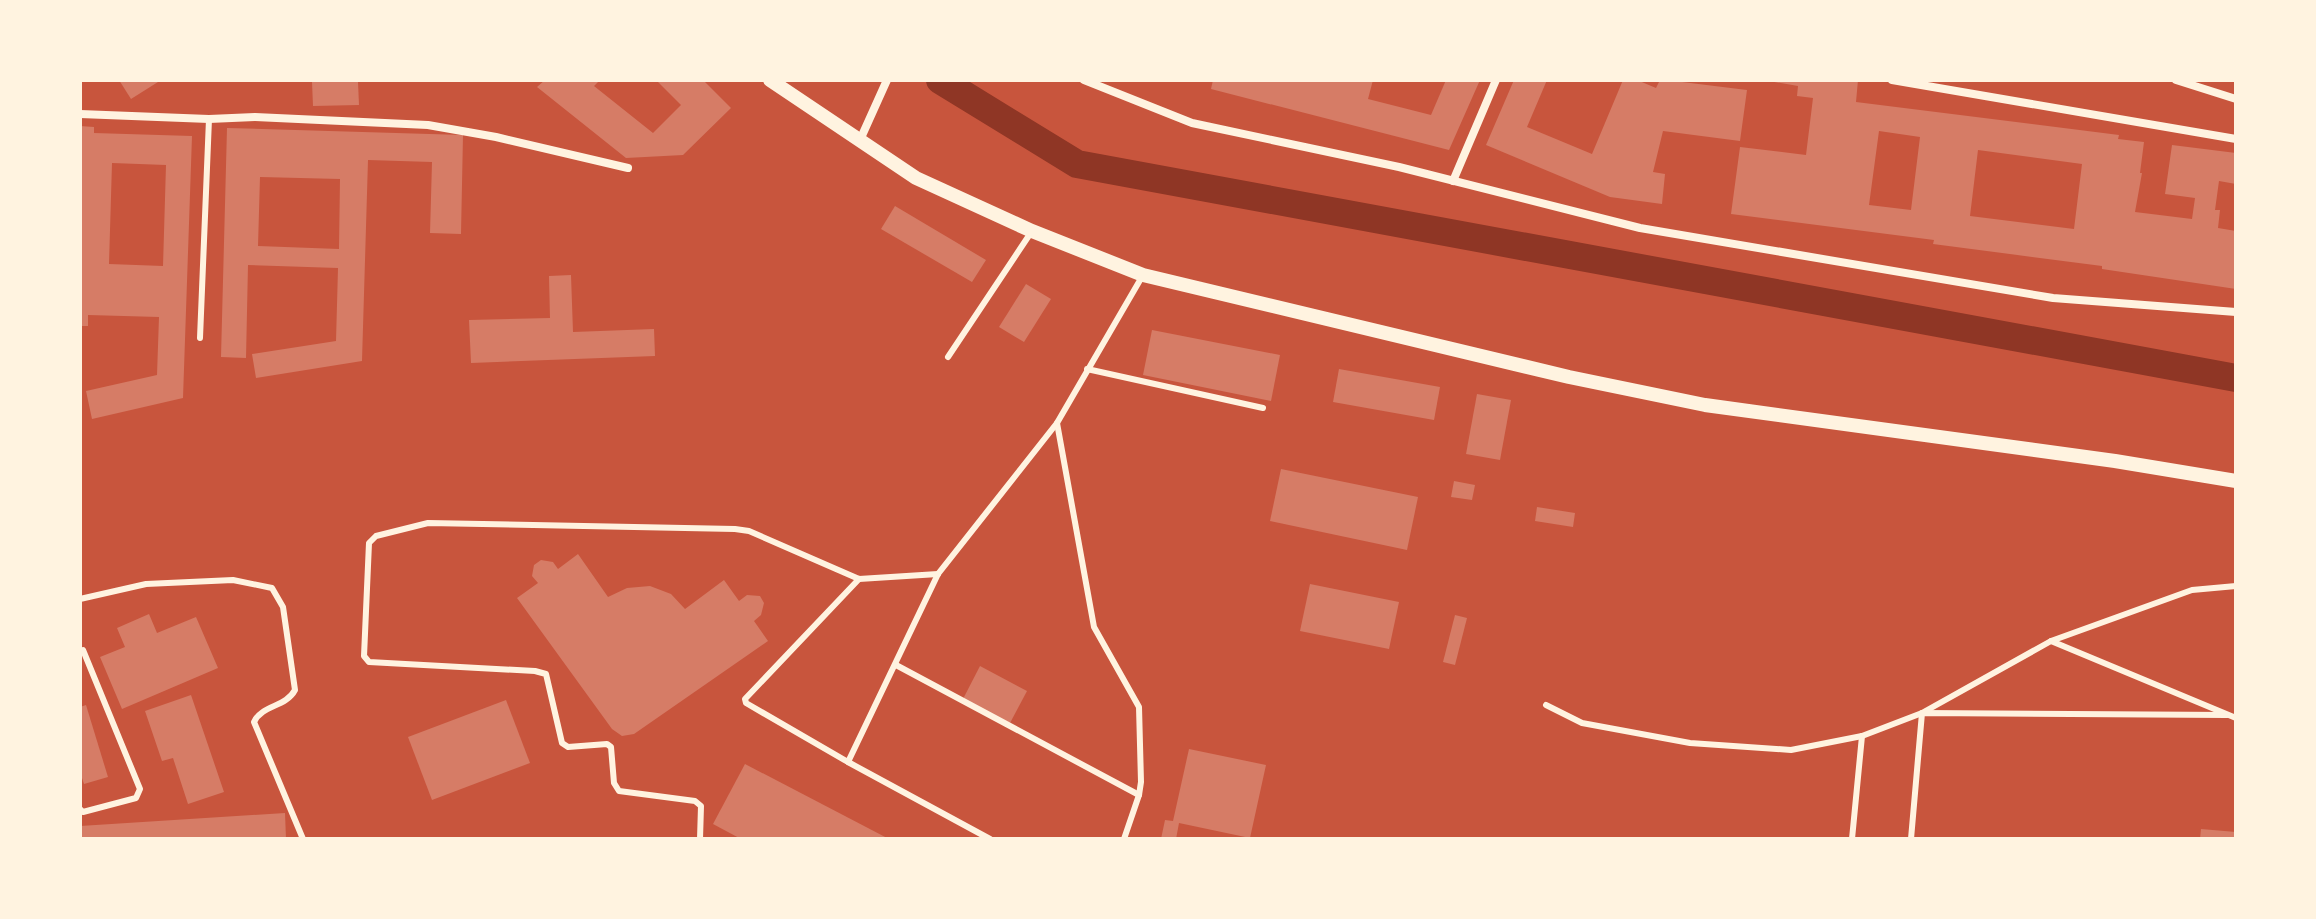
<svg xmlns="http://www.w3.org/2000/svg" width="2316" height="919" font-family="'PT Sans Narrow',sans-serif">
  <rect width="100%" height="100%" fill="#c8553d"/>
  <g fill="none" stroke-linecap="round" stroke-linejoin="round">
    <path stroke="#8f3625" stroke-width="28" d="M940 80 1077 164 2236 378"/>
  </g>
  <g fill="#d67c66" fill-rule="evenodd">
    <path d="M119 80H156L158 82 131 99Z"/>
    <path d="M545 80H600L594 86 653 133 681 105 656 80H703L731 108 683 155 626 158 537 87Z"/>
    <path d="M1213 80H1373L1368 99 1431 115 1446 80H1480L1449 150 1211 89Z"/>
    <path d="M1514 80H1547L1527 127 1592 154 1623 80H1637L1656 88 1660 80H1666L1747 90 1740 141 1663 131 1653 172 1665 174 1662 204 1610 197 1486 145Z"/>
    <path d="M1763 80H1858L1856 102 2119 135 2118 139 2144 142 2140 173H2142L2135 212 2192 219 2195 198 2165 194 2172 145 2236 153V184L2219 181 2215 210H2220L2218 228 2236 231V289L2102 269V266L1933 244 1934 240 1731 214 1740 147 1806 155 1813 98 1797 96 1798 86ZM1879 131 1920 137 1911 210 1869 205ZM1978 150 2082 164 2074 229 1970 216Z"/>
    <path d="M312 82H358L359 105 313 106Z"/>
    <path d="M80 126 94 127V133L192 136 183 398 92 419 86 391 157 375 159 317 88 315V326H80ZM112 163 166 165 163 266 109 264Z"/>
    <path d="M227 128 463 135 461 234 430 233 432 162 368 160 362 361 256 378 252 354 336 341 338 268 248 265 246 358 221 357ZM260 177 340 179 339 249 258 246Z"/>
    <path d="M895 206 986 260 972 282 881 229Z"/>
    <path d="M571 275 573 332 654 329 655 356 471 363 469 320 550 318 549 276Z"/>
    <path d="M1026 284 1051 299 1024 342 999 327Z"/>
    <path d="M1152 330 1280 355 1271 401 1143 375Z"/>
    <path d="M1339 369 1440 387 1434 420 1333 402Z"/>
    <path d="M1477 394 1511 400 1500 460 1466 454Z"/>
    <path d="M1281 469 1418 497 1407 550 1270 521Z"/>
    <path d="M1454 481 1475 485 1472 500 1451 497Z"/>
    <path d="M1537 507 1575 513 1573 527 1535 521Z"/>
    <path d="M578 554 608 597 627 588 650 586 671 594 685 609 724 580 739 601 747 595 760 596 764 603 761 615 754 621 768 641 634 734 622 736 612 729 517 598 538 583 532 576 534 565 541 560 553 562 558 569Z"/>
    <path d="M1310 584 1399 602 1389 649 1300 631Z"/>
    <path d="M149 614 157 633 196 617 218 668 122 709 100 657 125 647 117 628Z"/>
    <path d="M1455 615 1467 618 1455 665 1443 662Z"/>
    <path d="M980 666 1027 691 1010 723 963 699Z"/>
    <path d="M191 695 224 792 188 804 173 758 162 761 145 711Z"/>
    <path d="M506 700 530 763 432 800 408 737Z"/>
    <path d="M86 705 108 777 84 784 80 772V707Z"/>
    <path d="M1189 749 1266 765 1250 838 1179 823 1176 839H1161L1165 820 1173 821Z"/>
    <path d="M745 764 889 839H741L713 824Z"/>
    <path d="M285 813 286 839H80V826Z"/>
    <path d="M2201 829 2236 832V839H2200Z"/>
  </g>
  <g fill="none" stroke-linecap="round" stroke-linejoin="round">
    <g stroke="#fff3e0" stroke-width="6">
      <path d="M200 338 209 119"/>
      <path d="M948 357 1032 231"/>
      <path d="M1087 369 1263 408"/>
      <path d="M1057 423 1094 627 1139 707 1141 782 1139 795 1124 839"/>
      <path d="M80 599 146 584 233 580 272 588 283 607 295 690C286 707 262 705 254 722L303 839"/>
      <path d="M2051 641 2236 718"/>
      <path d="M896 665 1139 795"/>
      <path d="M1546 705 1582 723 1690 743 1791 750 1862 736 1922 713 2051 641 2192 590 2236 586"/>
      <path d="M848 762 746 703 745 699 859 579"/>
      <path d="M80 809 83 812 136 798 140 789 83 650"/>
      <path d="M700 839 701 806 695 801 619 791 614 783 611 747 607 744 568 747 562 743 546 674 535 671 369 662 364 656 369 543 376 536 428 523 735 529 749 531 859 579 938 574"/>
      <path d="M990 839 848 762 938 574 1057 423 1143 275"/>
      <path d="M1852 839 1862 736"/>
      <path d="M1911 839 1922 713 2227 715"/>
    </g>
    <g stroke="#fff3e0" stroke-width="8">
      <path d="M1084 80 1192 123 1399 167 1640 228 2053 298 2236 312"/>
      <path d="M1892 80 2236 139"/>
      <path d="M2176 80 2236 99"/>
      <path d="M80 114 209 119 255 117 428 125 496 137 628 168"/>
      <path d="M860 140 887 80"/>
      <path d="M1453 181 1496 80"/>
    </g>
    <path stroke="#fff3e0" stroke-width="14" d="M770 80 916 178 1032 231 1143 275 1569 377 1705 405 2115 461 2236 481"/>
  </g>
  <rect width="2316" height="919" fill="none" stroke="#fff3e0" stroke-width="164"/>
</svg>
